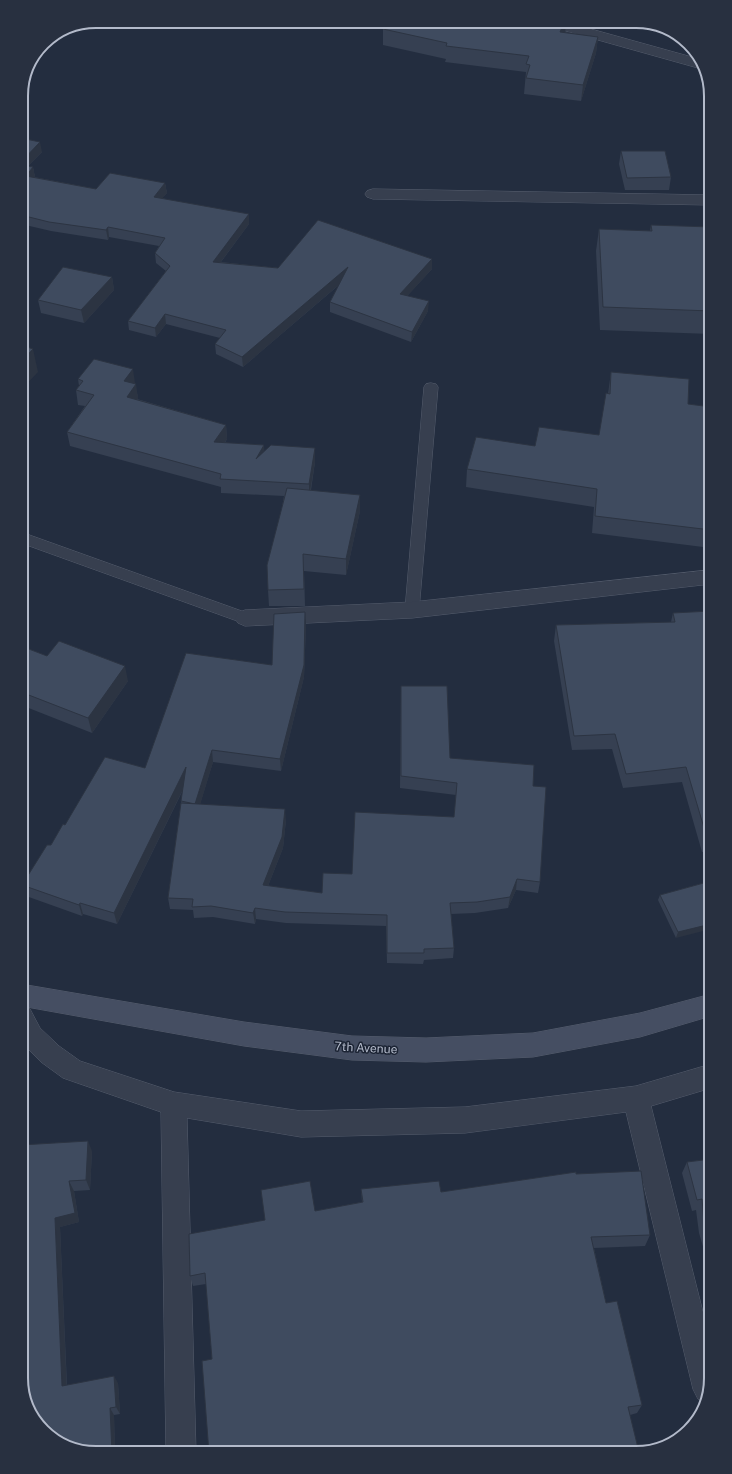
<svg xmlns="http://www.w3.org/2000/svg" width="732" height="1474" font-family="'Public Sans',sans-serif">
  <rect width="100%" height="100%" fill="#232d3f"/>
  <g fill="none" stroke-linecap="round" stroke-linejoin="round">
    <defs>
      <g id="service">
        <path d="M431 383 436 384 438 387 419 610 417 614 412 616 407 614 405 610 424 387 426 384Z"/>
        <path d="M21 532 250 614 253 618 250 622 245 624 240 622 21 543Z"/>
      </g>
      <g id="minor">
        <path d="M539 21H562L699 59 706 69 698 68 541 24Z"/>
        <path d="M373 189 711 195V205L373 199 367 197 365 194 367 191Z"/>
        <path d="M711 570V584L412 618 245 626 238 623 235 618 238 613 245 610 412 602Z"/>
        <path d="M21 1006 30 1009 40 1028 59 1046 80 1061 174 1092 301 1111 465 1107 636 1086 711 1064V1088L651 1106 711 1344V1379L704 1402 698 1399 693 1389 626 1112 465 1133 301 1137 187 1118 196 1453H166L161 1112 63 1078 41 1062 21 1042Z"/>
      </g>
      <path id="secondary" d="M21 984 244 1022 352 1036 426 1038 533 1033 640 1013 711 994V1016L640 1037 533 1057 426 1062 352 1060 244 1046 21 1006Z"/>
    </defs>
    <use href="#service" stroke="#555d6d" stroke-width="1"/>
    <use href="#minor" stroke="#555d6d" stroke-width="1"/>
    <use href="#secondary" stroke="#555d6d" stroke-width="1"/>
    <use href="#service" fill="#373f4f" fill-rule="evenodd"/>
    <use href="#minor" fill="#373f4f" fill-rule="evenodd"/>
    <use href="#secondary" fill="#454e62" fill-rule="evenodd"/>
  </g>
  <g fill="#364052">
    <path d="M390 21H566L565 32 598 37 596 53 581 101 524 94 526 72 445 62 446 59 383 45V29Z"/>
    <path d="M21 129 27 140 42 152 28 166 33 167 35 177H34L96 189 165 183 167 193 162 198 249 224 221 262 278 268 432 269 407 296 428 311 411 342 330 312V302L339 285 243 367 216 354 215 344 220 338 166 324 156 337 129 330 128 321 166 271 156 263 155 253 159 246 109 237 108 240 51 231 21 224Z"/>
    <path d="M621 151 671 177 669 190H625L619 164Z"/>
    <path d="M651 225 711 227V334L600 330 596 251 599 229 650 231Z"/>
    <path d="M112 277 114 290 84 323 41 313 38 300Z"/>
    <path d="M611 372 688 404 711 407V548L592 533 594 507 466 487 467 469 599 435 608 394Z"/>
    <path d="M78 379 135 383 138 398 137 399 226 425 227 439 225 443 264 445V451L315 462 311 490 360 511 346 575 304 571 305 606H269L268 590 284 496 221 493V487L70 446 67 432 85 406 78 405 76 390 79 386Z"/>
    <path d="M711 611V851L702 852 682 782 623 788 612 749 572 750 554 641 556 625 671 622 673 613Z"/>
    <path d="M305 612 306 625 304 677 281 771 213 762 200 804 286 820 283 848 268 886 322 893 352 874 454 817 456 795 400 788 401 686 450 758 533 786 540 882 538 893 516 890 508 908 475 913 451 914 454 948 453 958 424 960 423 964 387 963 386 926 286 923 256 919 255 924 213 917 194 918 193 910 170 909 168 898 181 803V801L183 790 117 924 83 914 82 916 26 896 22 885 65 825 145 768 272 665Z"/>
    <path d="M21 646 47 656 128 681 92 733 21 705Z"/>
    <path d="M711 881 676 938 658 900 660 895Z"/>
    <path d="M21 1145 92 1151 90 1190 74 1191 79 1222 60 1227 67 1385 118 1383 120 1414 114 1415 115 1453H91L50 1438Z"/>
    <path d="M711 1159V1259L707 1260 699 1233 696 1210 692 1211 682 1173 687 1162Z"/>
    <path d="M576 1174 650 1235 645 1246 594 1248 606 1303 642 1405 637 1413 630 1415 212 1359 206 1284 193 1286 190 1276 315 1211 362 1202 361 1189 441 1192Z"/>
  </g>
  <g fill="#2c3442">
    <path d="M565 21H566L565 34 560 32Z"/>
    <path d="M598 37 596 53 581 101 583 85Z"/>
    <path d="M26 130 27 140 21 147V135Z"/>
    <path d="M40 142 42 152 21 173V162Z"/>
    <path d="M33 167 35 177 28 185 26 176Z"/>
    <path d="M165 183 167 193 156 206 154 197Z"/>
    <path d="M249 214V224L214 271 213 262Z"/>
    <path d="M108 227 109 237 108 240 106 230Z"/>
    <path d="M432 259V269L400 304V294Z"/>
    <path d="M348 267V277L243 367 242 357Z"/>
    <path d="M112 277 114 290 84 323 81 310Z"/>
    <path d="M429 301 428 311 411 342 412 332Z"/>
    <path d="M165 314 166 324 156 337 155 328Z"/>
    <path d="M33 349 38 372 21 390V362Z"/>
    <path d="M133 369 135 383 126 395 124 381Z"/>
    <path d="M136 384 138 398 129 411 127 397Z"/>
    <path d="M226 425 227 439 216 456 214 442Z"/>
    <path d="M264 445 265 459H256Z"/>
    <path d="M315 448V462L309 498V484Z"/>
    <path d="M360 495V511L346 575V559Z"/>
    <path d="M305 612 306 625 304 677 281 771 280 759Z"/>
    <path d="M125 666 128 681 92 733 88 718Z"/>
    <path d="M212 750 213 762 197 815 195 804Z"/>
    <path d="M186 767 188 779 117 924 114 913Z"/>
    <path d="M285 809 286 820 283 848 264 896 263 885Z"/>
    <path d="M517 879 516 890 508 908 510 897Z"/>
    <path d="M80 903 83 914 82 916 79 905Z"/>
    <path d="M255 908 256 919 255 924 253 913Z"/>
    <path d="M711 924V929L676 938 678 932Z"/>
    <path d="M88 1141 92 1151 90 1190 86 1180Z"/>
    <path d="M69 1181 74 1191 79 1222 60 1227 67 1393 62 1386 55 1218Z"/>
    <path d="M114 1376 118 1383 120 1414 116 1407Z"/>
    <path d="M110 1408 114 1415 115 1453H112Z"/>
  </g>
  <g fill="#3f4b5f" stroke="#2c3442">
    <path d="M390 21H565L560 32 598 37 583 85 526 78 530 65 526 64 529 56 446 46 447 43 383 29Z"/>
    <path d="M21 129 26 130 21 135Z"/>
    <path d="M21 138 40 142 21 162Z"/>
    <path d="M621 151H665L671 177 627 178Z"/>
    <path d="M21 165 33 167 26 176 96 189 110 173 165 183 154 197 249 214 213 262 278 268 318 220 432 259 400 294 429 301 412 332 330 302 348 267 242 357 215 344 226 330 165 314 155 328 128 321 170 266 155 253 165 238 108 227 106 230 49 222 21 215Z"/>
    <path d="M651 225 711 227V311L603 307 599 229 652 231Z"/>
    <path d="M63 267 112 277 81 310 38 300Z"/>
    <path d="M21 345 33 349 21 362Z"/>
    <path d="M94 359 133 369 124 381 136 384 127 397 226 425 214 442 264 445 256 459 271 445 315 448 309 484 220 479 221 474 67 432 94 395 76 390 83 381 78 379Z"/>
    <path d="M611 372 689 379 688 404 711 407V530L595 516 597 489 467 469 476 437 535 446 539 427 599 435 606 393 610 394Z"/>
    <path d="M287 488 360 495 346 559 303 554 304 589 268 590 267 565Z"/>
    <path d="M711 611V837L707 838 686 767 626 774 615 734 574 736 556 625 675 622 673 613Z"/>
    <path d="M305 612 304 665 280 759 212 750 195 804 181 801 186 767 114 913 80 903 79 905 22 885 47 845H51L63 824 65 825 105 757 145 768 186 653 272 665 274 614Z"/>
    <path d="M59 641 125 666 88 718 21 692V646L47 656Z"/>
    <path d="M401 686H447L450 758 534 765 533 786 546 787 540 882 517 879 510 897 477 902 450 903 454 948 424 949V953H387V915L285 912 255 908 253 913 211 906 192 907 193 899 168 898 181 803 285 809 282 837 263 885 322 893 323 873 352 874 355 812 454 817 457 783 401 776Z"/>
    <path d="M711 881V924L678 932 660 895Z"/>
    <path d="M88 1141 86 1180 69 1181 75 1213 55 1218 62 1386 114 1376 116 1407 110 1408 112 1453H91L50 1438 27 1407 21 1378V1145Z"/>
    <path d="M711 1159V1245L704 1223 702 1199 697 1200 687 1162Z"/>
    <path d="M641 1171 650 1235 591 1237 606 1303 617 1301 642 1405 628 1407 639 1452 636 1453H209L202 1361 212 1359 205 1273 190 1276 189 1234 265 1220 261 1190 310 1181 315 1211 363 1202 361 1189 439 1181 441 1192 576 1172V1174Z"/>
  </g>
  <g text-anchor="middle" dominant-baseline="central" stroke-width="3" stroke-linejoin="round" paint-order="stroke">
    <g font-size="12" fill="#b3baca" stroke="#1c2434">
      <text transform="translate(366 1048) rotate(3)">7th Avenue</text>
    </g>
  </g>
  <path d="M0 0H732V1474H0ZM96 28H636A68 68 0 0 1 704 96V1378A68 68 0 0 1 636 1446H96A68 68 0 0 1 28 1378V96A68 68 0 0 1 96 28Z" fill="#283040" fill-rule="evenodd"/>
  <path fill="none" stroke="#b3baca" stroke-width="2" d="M96 28H636A68 68 0 0 1 704 96V1378A68 68 0 0 1 636 1446H96A68 68 0 0 1 28 1378V96A68 68 0 0 1 96 28Z"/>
</svg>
